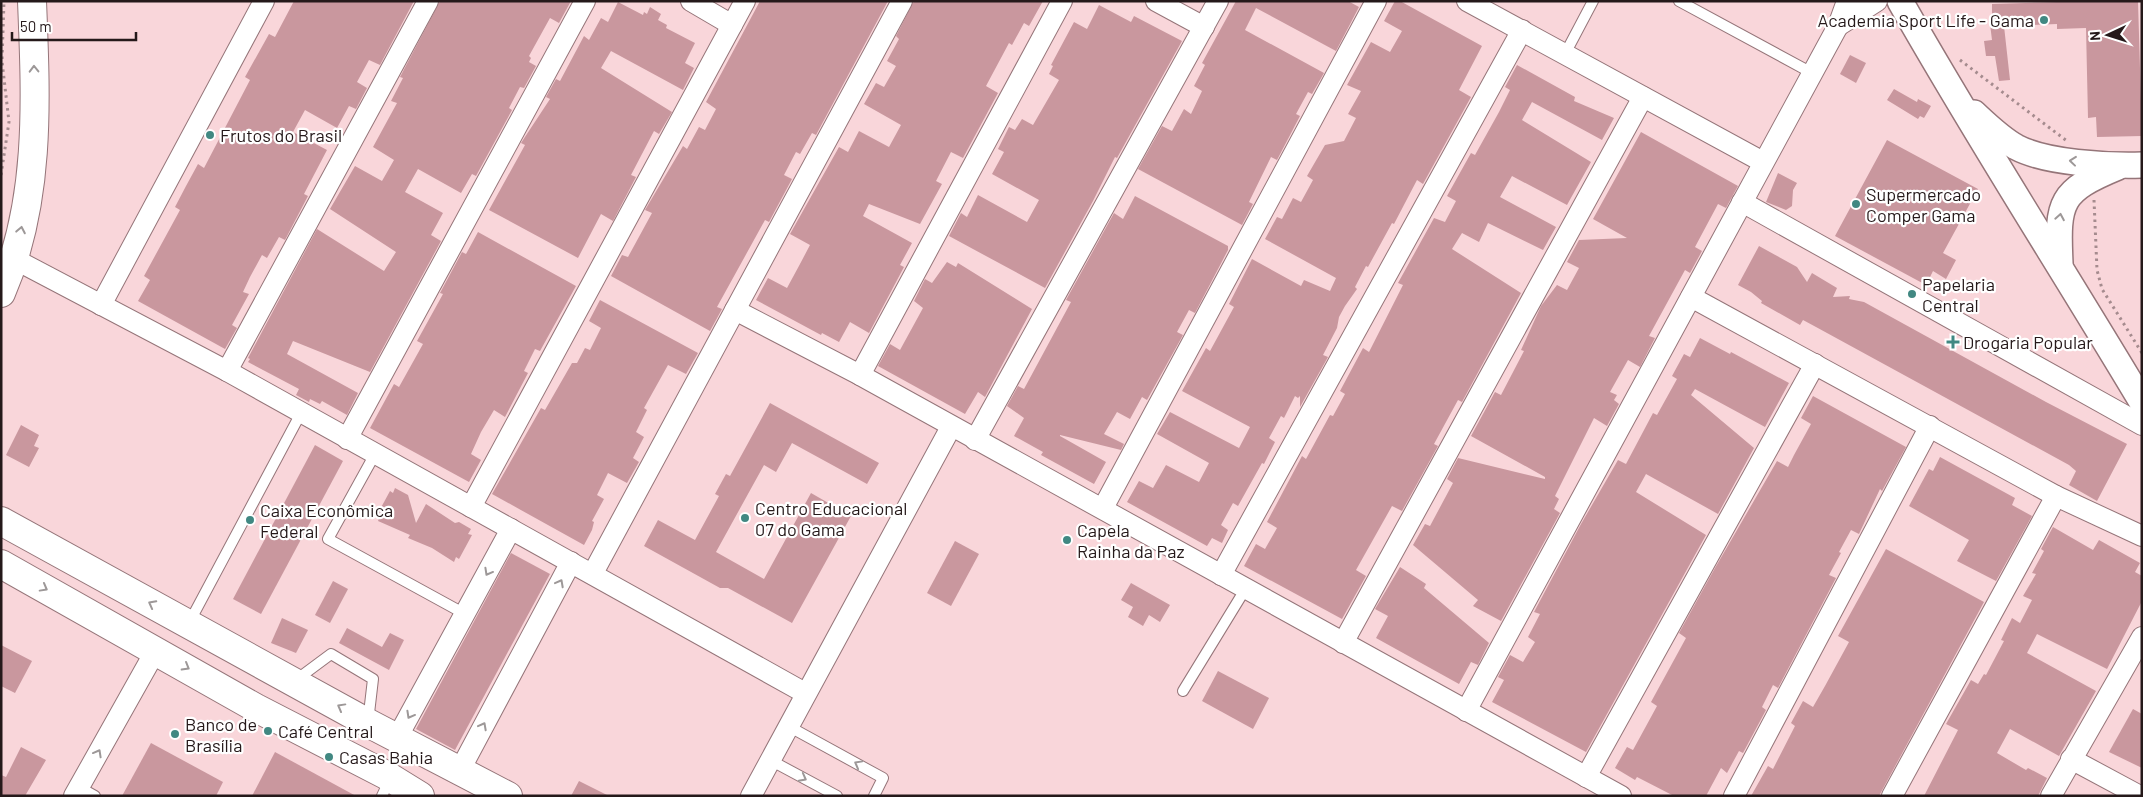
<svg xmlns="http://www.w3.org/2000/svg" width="2143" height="797" font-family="Barlow,sans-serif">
  <rect width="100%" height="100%" fill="#f9d6da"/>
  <g fill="#c9979e">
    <path d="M294 1H414L380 65 369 60 357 82 367 88 356 109 349 106 337 128 305 110 293 132 327 150 304 194 308 196 285 240 279 237 267 258 262 255 250 277 243 292 249 294 232 325 237 328 225 349 138 301 150 280 144 276 180 210 175 207 186 186 198 164 204 168 250 80 245 77 269 34 275 37Z"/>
    <path d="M440 1H571L559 23 550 18 529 56 531 58 529 62 536 66 524 88 520 87 509 108 512 110 476 176 472 174 461 193 418 169 405 192 443 213 431 235 441 241 370 372 293 341 287 354 358 393 347 415 322 401 320 404 310 399 309 402 296 395 299 389 248 362 250 359 248 358 317 229 384 271 396 252 330 209 355 166 382 181 394 160 373 147 397 103 391 101 403 78 400 77Z"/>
    <path d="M760 1H888L816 135 812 133 800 154 796 152 784 175 792 179 769 222 765 220 717 307 722 309 710 331 611 276 622 255 628 257 652 213 645 210 683 146 687 149 699 127 705 130 716 109 706 102Z"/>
    <path d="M914 1H1043L1029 26 1024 23 1012 45 1009 43 986 86 998 93 963 158 951 152 936 181 942 184 920 224 869 204 863 216 912 243 900 265 904 267 869 333 850 322 839 342 822 333 821 335 756 300 768 278 787 288 800 264 810 245 790 234 839 147 848 152 859 131 889 147 901 125 864 104 876 83 884 87 896 66 887 61 899 39 896 36Z"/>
    <path d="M1236 1H1348L1359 7 1336 51 1256 8 1245 30 1324 73 1312 94 1308 92 1296 114 1300 116 1277 160 1271 157 1249 202 1253 204 1242 225 1138 169 1162 126 1172 131 1184 109 1191 114 1202 91 1194 86 1205 65 1202 63Z"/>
    <path d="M1395 1H1400L1482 46 1459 90 1471 97 1423 184 1417 180 1394 224 1392 223 1368 267 1366 266 1355 287 1357 289 1345 306 1339 317 1337 328 1323 355 1328 357 1300 407V396L1298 398 1295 396 1284 418 1281 416 1269 438 1275 442 1264 464 1262 463 1238 506 1233 503 1221 525 1228 530 1222 543 1212 538 1207 546 1127 502 1139 481 1153 488 1166 465 1199 482 1209 463 1157 434 1170 412 1239 448 1250 427 1182 391 1206 348 1210 351 1234 307 1229 304 1252 259 1301 286 1304 280 1330 291 1336 278 1265 239 1277 217 1282 219 1293 198 1301 202 1313 180 1307 176 1325 145 1344 141 1356 118 1348 114 1361 91 1347 85 1371 42 1390 52 1402 31 1384 21Z"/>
    <path d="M2090 1H2138L2142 136 2097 137 2096 117 2088 118 2086 28 2057 29V24L2004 26 2010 80 1999 81 1995 56H1986L1984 41 1992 40 1990 24H1992V4Z"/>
    <path d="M618 2 643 15 644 12 647 14 650 7 661 14 658 20 667 25 666 28 695 43 685 63 694 68 683 90 611 51 601 68 672 112 659 134 654 131 631 175 636 177 613 221 601 214 578 258 489 210 525 145 521 143 550 99 546 97 556 79 560 81 584 36 589 40 601 18 608 22Z"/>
    <path d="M1099 5 1131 22 1134 16 1182 41 1117 158 1115 157 1093 201 1045 288 949 236 961 213 967 217 978 195 1027 222 1039 200 992 174 1004 152 998 149 1009 127 1015 130 1022 119 1033 125 1059 80 1049 74 1053 66 1051 65 1074 22 1087 29Z"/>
    <path d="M1850 55 1866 63 1856 83 1840 74Z"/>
    <path d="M1517 65 1575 97 1574 101 1614 118 1602 140 1532 102 1522 120 1591 162 1567 205 1512 176 1500 197 1556 227 1543 250 1488 223 1479 242 1462 233 1452 249 1521 293 1462 402 1458 400 1434 444 1438 446 1402 511 1392 506 1356 570 1366 576 1342 619 1244 566 1256 544 1265 549 1277 528 1267 522 1302 456 1306 459 1330 415 1333 416 1345 394 1340 391 1363 348 1369 352 1403 285 1398 283 1434 218 1445 222 1456 201 1447 196 1471 153 1475 155 1499 112 1510 90 1505 87Z"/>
    <path d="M1894 89 1917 102 1918 99 1931 106 1924 118 1920 116 1918 119 1887 100Z"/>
    <path d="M1641 132 1738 186 1726 208 1718 204 1695 247 1702 251 1690 273 1685 270 1649 336 1655 338 1640 367 1628 360 1610 392 1617 395 1614 400 1619 404 1607 426 1594 418 1555 496 1559 499 1554 509 1560 513 1501 621 1473 606 1478 600 1413 545 1425 524 1430 526 1453 483 1447 479 1458 458 1545 479V477L1471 436 1495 392 1501 395 1524 351 1521 350 1541 306 1557 285 1567 290 1579 268 1567 262 1579 240 1627 238 1593 219Z"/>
    <path d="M1887 140 1978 189 1943 253 1956 260 1946 279 1933 271 1926 285 1835 236Z"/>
    <path d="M1778 173 1797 183 1793 190 1792 206 1786 210 1766 202Z"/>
    <path d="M1135 196 1228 246V250L1195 313 1189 310 1177 332 1183 335 1147 400 1142 397 1130 419 1117 412 1104 434 1124 444 1121 450 1060 435V436L1106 462 1094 484 1041 455 1043 452 1014 436 1024 418 1007 406 1018 386 1024 389 1071 302 1066 300 1114 213 1123 219Z"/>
    <path d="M478 232 576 286 540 351 535 349 524 371 528 373 505 417 494 410 481 432 471 454 481 460 469 482 370 428 394 384 399 387 423 344 417 341 443 294 440 293 462 252 466 254Z"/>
    <path d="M1759 246 1797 267 1807 282 1812 273 1837 288 1833 297 1850 296 1849 299 1864 302 2046 402 2127 444 2097 501 2069 485 2076 471 2069 465 1816 327 1803 320 1800 325 1761 303 1762 301 1751 292 1738 285Z"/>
    <path d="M947 262 956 267 958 263 1032 309 985 397 978 392 965 414 878 366 890 344 900 350 923 308 914 301 925 279 932 283Z"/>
    <path d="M600 300 698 353 686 374 668 365 644 408 647 410 636 432 644 437 633 458 639 462 627 483 608 473 597 495 604 499 592 521 594 522 592 530 584 545 492 494 541 408 545 410 572 363H577L585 348 590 350 601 328 589 321Z"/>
    <path d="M1700 338 1730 354 1731 352 1789 383 1765 427 1695 389 1691 395 1754 448 1718 514 1646 474 1636 492 1706 535 1586 752 1492 702 1504 680 1498 677 1510 655 1523 662 1535 642 1528 637 1540 614 1534 612 1581 524 1618 460 1626 464 1653 413 1657 415 1677 379 1672 376 1684 354 1690 357Z"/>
    <path d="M1813 396 1906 447 1882 491 1880 489 1859 534 1851 530 1839 552 1841 553 1829 575 1836 578 1778 688 1773 685 1762 707 1766 710 1743 753 1739 751 1727 773 1721 768 1706 796H1674L1637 777 1635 780 1615 768 1627 747 1633 750 1657 706 1651 702 1686 638 1679 633 1715 568 1777 461 1788 467 1794 455 1811 424 1801 418Z"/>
    <path d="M770 403 879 463 867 484 792 443 776 472 764 465 716 552 764 579 811 493 851 516 792 623 728 588H720L644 546 658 520 695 540 719 496 715 494 726 474 730 476Z"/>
    <path d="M21 425 39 435 34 446 39 448 29 467 6 455Z"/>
    <path d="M315 445 343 461 261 614 233 599Z"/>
    <path d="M1940 457 2015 498 2012 505 2032 516 1996 581 1957 561 1969 540 1909 506 1929 469 1933 471Z"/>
    <path d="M395 488 408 495 416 523 426 504 455 523 459 522 471 529 468 534 472 535 459 559 456 557 454 562 432 548 408 538 410 535 378 521 380 516 377 515 390 491 393 493Z"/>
    <path d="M2053 527 2093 550 2099 540 2140 563 2135 572 2142 576V601L2107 669 2037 634 2027 653 2096 691 2059 756 2010 729 1997 753 2026 770 2028 768 2047 778 2038 796H1924L1958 730 1946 724 1971 680 1978 684 1984 674 1986 675 2004 641 2001 640 2012 618 2020 623 2032 600 2023 596 2036 574 2032 573 2044 551 2041 549Z"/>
    <path d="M955 541 979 554 951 606 927 593Z"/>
    <path d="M1886 549 1984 602 1879 796H1751L1768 766 1773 769 1795 726 1791 723 1803 701 1813 707 1825 686 1849 642 1838 636Z"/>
    <path d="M511 553 550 574 455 750 416 729Z"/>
    <path d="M1400 567 1426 584 1424 588 1489 643 1478 665 1471 662 1459 684 1376 638 1388 616 1375 609Z"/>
    <path d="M333 581 348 589 330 623 315 615Z"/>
    <path d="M1131 583 1170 605 1160 622 1149 615 1143 626 1128 617 1133 607 1121 600Z"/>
    <path d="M282 618 308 630 296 653 271 643Z"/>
    <path d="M347 628 382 647 390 633 404 640 389 670 339 643Z"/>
    <path d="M1 645 32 661 15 693 1 686Z"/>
    <path d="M1218 671 1269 698 1253 729 1202 701Z"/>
    <path d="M2133 709 2142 714V768L2109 752Z"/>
    <path d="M151 743 223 782 216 796H122Z"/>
    <path d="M21 747 46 760 25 796H1V775L6 777Z"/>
    <path d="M275 752 356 796H252Z"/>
    <path d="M579 781 609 796H571Z"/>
  </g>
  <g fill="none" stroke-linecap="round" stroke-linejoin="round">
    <defs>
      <g id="service">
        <path d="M1679 1 1812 73"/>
        <path d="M1565 54 1593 1"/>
        <path d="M375 454 328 539 465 614"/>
        <path d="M189 623 301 413"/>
        <path d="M296 680 331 654 373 679 368 722"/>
        <path d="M1183 691 1246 588"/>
        <path d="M788 726 883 778 874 796"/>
        <path d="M770 760 837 796"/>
        <path d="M79 787 95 796"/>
        <path d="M382 796 390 779"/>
      </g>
      <g id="minor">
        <path d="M691 1 732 25"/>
        <path d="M1156 1 1204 27"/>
        <path d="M1467 1 1763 162"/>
        <path d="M1838 26 1877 1"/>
        <path d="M1742 202 2142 425"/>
        <path d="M16 260 227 371 805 693"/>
        <path d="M1691 297 2056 496 2142 536"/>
        <path d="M101 305 264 1"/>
        <path d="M735 310 860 375 1621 796"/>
        <path d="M227 371 428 1"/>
        <path d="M860 375 1062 1"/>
        <path d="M347 439 585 1"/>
        <path d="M975 440 1218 1"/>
        <path d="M471 507 745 1"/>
        <path d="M1103 508 1376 1"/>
        <path d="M593 573 902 1"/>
        <path d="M1221 575 1522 30"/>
        <path d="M1343 643 1643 97"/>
        <path d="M1466 711 1838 26 1847 1"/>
        <path d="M397 738 511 529"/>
        <path d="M2071 759 2140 796"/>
        <path d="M460 770 571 562"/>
        <path d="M1586 777 1815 364"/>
        <path d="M74 796 156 650"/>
        <path d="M751 796 951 427"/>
        <path d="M1734 796 1930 426"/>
        <path d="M1892 796 2056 496"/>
        <path d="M2051 796 2142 637"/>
      </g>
      <g id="tertiary">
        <path d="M1900 1C1977 137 2062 268 2142 402"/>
        <path d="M1974 113C1987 125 2000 138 2016 147 2046 163 2107 166 2142 165"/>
        <path d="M2060 263C2057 201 2060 191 2118 167"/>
      </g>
      <g id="secondary">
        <path d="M1 293C41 201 36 100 32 1"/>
        <path d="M1 521 368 723 508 796"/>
        <path d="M1 564 256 708 386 775 420 796"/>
      </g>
    </defs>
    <use href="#service" stroke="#957579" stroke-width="12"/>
    <use href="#minor" stroke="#957579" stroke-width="22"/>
    <use href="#tertiary" stroke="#957579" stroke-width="28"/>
    <use href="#secondary" stroke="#957579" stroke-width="30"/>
    <g stroke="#a58b8e" stroke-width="3" stroke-dasharray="2.5 4" stroke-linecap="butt">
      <path d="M1960 60 2067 141"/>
      <path d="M1 175 9 122 2 61 4 1"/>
      <path d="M2094 200 2097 270 2102 289 2142 353"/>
    </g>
    <use href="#service" stroke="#fff" stroke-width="10"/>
    <use href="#minor" stroke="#fff" stroke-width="20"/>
    <use href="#tertiary" stroke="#fff" stroke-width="25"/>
    <use href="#secondary" stroke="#fff" stroke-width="28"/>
  </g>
  <defs><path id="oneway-chevron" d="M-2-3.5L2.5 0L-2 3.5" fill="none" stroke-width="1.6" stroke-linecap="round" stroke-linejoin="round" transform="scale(1.25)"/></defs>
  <g stroke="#9d9898">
    <use href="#oneway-chevron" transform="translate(34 69) rotate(-91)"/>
    <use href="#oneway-chevron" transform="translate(2073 161) rotate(-174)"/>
    <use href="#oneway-chevron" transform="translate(2060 217) rotate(-80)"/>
    <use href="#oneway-chevron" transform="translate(21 230) rotate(-79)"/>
    <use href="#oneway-chevron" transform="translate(488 572) rotate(119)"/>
    <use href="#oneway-chevron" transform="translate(560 583) rotate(-62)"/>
    <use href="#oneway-chevron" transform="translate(44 588) rotate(29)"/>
    <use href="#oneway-chevron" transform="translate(152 604) rotate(-152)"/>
    <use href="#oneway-chevron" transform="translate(186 667) rotate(30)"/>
    <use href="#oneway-chevron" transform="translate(341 707) rotate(-151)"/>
    <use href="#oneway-chevron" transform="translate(410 715) rotate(119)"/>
    <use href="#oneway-chevron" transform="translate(483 726) rotate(-62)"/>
    <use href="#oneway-chevron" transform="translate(98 753) rotate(-61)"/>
    <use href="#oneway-chevron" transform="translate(858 764) rotate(-151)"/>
    <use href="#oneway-chevron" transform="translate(803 778) rotate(28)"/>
  </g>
  <g fill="#418882" stroke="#fff" stroke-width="2">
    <circle cx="2044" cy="20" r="5"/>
    <circle cx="210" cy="135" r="5"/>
    <circle cx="1856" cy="204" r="5"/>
    <circle cx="1912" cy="294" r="5"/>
    <path d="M1950.5 334.5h5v5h5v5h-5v5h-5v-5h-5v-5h5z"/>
    <circle cx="745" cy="518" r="5"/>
    <circle cx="250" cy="520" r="5"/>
    <circle cx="1067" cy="540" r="5"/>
    <circle cx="268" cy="731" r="5"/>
    <circle cx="175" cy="734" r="5"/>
    <circle cx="329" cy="757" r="5"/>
  </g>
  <g text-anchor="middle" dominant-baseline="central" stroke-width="4.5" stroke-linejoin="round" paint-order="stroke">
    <g font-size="18" fill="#25191a" stroke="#fff" text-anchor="start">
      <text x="2034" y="20" text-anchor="end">Academia Sport Life - Gama</text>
      <text x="220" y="135">Frutos do Brasil</text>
      <text x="1866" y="194">Supermercado<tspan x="1866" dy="21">Comper Gama</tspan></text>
      <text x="1922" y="284">Papelaria<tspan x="1922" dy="21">Central</tspan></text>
      <text x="1963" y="342">Drogaria Popular</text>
      <text x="755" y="508">Centro Educacional<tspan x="755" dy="21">07 do Gama</tspan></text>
      <text x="260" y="510">Caixa Econômica<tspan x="260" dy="21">Federal</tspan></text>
      <text x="1077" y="530">Capela<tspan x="1077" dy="21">Rainha da Paz</tspan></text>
      <text x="185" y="724">Banco de<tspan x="185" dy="21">Brasília</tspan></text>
      <text x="278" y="731">Café Central</text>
      <text x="339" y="757">Casas Bahia</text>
    </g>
  </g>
  <rect width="2143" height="797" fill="none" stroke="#25191a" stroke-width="5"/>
  <g transform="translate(2108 35) rotate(266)" stroke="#ffffff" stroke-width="4" paint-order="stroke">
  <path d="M0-4L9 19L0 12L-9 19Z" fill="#25191a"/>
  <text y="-8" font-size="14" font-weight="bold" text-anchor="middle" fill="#25191a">N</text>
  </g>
  <path d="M12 32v8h124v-8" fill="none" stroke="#25191a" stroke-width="2.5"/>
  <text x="20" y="32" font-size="15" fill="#25191a" stroke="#ffffff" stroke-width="4" paint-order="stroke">50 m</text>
</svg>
